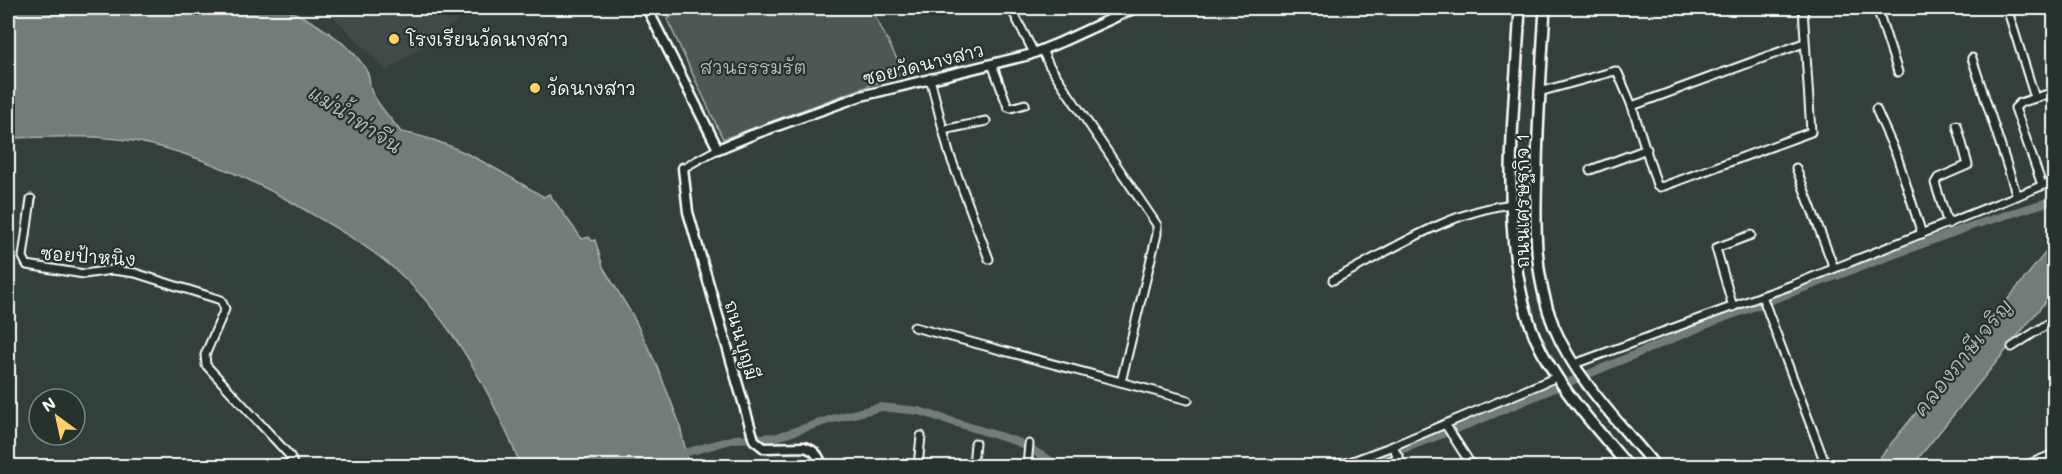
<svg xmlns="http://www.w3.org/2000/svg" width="2062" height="474" font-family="Mali,'Playpen Sans Thai',sans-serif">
  <rect width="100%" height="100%" fill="#333f3a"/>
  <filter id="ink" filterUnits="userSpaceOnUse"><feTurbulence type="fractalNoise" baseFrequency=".0167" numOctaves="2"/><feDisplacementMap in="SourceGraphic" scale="12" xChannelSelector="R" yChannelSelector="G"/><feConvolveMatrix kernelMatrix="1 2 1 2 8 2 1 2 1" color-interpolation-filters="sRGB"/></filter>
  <g filter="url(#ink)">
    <path fill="#404c47" d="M325 8H476L387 71Z"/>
    <path fill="#4d5853" stroke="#a6aca9" stroke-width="1.5" d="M687 8H871L904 73 723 139 667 19Z"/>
    <g fill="#737b78" stroke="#abb0ae" stroke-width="1.5">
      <path d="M8 8H283C310 18 354 45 367 72 370 77 369 84 371 90 376 103 392 120 401 132 453 140 499 171 544 197L549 194 582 239 589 237 592 241 595 240 603 267 633 316 657 366 679 422 689 466H521C492 395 455 324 398 272 367 244 330 225 295 204 247 177 194 153 139 142 98 134 50 137 8 138Z"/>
      <path d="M2054 242V291L1912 466H1873Z"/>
    </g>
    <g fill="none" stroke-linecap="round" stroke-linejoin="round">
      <g stroke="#737b78" stroke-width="8">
        <path d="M677 455 735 439 777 437 829 420 881 407 919 411 1018 442 1060 466"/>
        <path d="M1357 466 1467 425 1710 323 1968 227 2054 200"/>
      </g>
      <defs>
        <g id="minor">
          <path d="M1011 8 1034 53"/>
          <path d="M1877 8 1898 72"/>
          <path d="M2007 8 2035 98"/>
          <path d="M1042 50 1049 65 1157 225V234L1121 382"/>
          <path d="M1972 58 2017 196"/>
          <path d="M992 64 1008 107 1011 108 1025 104"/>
          <path d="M930 78 949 153 989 259"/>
          <path d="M1539 92 1615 71 1618 73 1632 106 1657 185 1660 187 1664 186 1811 132 1803 8"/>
          <path d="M1632 106 1804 43"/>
          <path d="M1876 109 1897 156 1922 234"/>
          <path d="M943 130 986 121"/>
          <path d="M683 168 718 149"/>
          <path d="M1796 168 1834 268"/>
          <path d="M1590 170 1647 149"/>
          <path d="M2042 185 2015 108 2020 103 2054 92"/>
          <path d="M31 199 23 257 27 265 84 274 112 270 135 273 221 300 225 309 205 355 206 365 290 456 294 466"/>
          <path d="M1948 224 1935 183 1938 178 1968 165 1957 125"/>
          <path d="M1333 280C1390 251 1448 211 1513 204"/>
          <path d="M1762 296 1825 463"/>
          <path d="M1733 307 1716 248 1751 235"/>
          <path d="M2054 320 2049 323 2054 340"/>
          <path d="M914 327 1188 400"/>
          <path d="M2012 347 2049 323"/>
          <path d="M1574 364 1795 284 2054 181"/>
          <path d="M1445 424 1472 466"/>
          <path d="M1393 446 1402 466"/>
          <path d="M822 465 845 466"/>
          <path d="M918 466 921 436"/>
          <path d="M973 466 975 443"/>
          <path d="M1027 466 1029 444"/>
          <path d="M1330 466 1350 462 1393 446 1557 377"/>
          <path d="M1379 466 1399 457"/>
          <path d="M2024 466 2054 454"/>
        </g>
        <g id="tertiary">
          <path d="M647 8 718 149 752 135 861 96 1029 55 1061 42 1135 8"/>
          <path d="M683 168 688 212 754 440 764 448 804 447C815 450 819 456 822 466"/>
        </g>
        <g id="secondary">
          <path d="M1520 8C1515 108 1496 243 1535 337 1556 386 1595 426 1628 466"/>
          <path d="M1545 8C1542 60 1538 113 1537 166 1535 221 1533 275 1554 327 1576 380 1620 423 1655 466"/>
        </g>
      </defs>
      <use href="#minor" stroke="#fff" stroke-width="11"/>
      <use href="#tertiary" stroke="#fff" stroke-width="13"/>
      <use href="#secondary" stroke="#fff" stroke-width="14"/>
      <use href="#minor" stroke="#26332d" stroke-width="7"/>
      <use href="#tertiary" stroke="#26332d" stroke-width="8"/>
      <use href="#secondary" stroke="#26332d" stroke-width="9"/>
    </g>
  </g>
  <g fill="#ffd166" stroke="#26332d" stroke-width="2">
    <circle cx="394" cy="39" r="6"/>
    <circle cx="535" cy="88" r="6"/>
  </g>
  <g text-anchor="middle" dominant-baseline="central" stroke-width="4.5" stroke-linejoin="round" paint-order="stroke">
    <g font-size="18" fill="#fff" stroke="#26332d" text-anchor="start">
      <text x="406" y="39">โรงเรียนวัดนางสาว</text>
      <text x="547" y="88">วัดนางสาว</text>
    </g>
    <g font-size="18" fill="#fff" stroke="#26332d">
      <text transform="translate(923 64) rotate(-14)">ซอยวัดนางสาว</text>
      <text transform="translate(1522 201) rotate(-90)">ถนนเศรษฐกิจ 1</text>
      <text transform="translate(88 256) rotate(4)">ซอยป้าหนิง</text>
      <text transform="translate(742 340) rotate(74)">ถนนบุญมี</text>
    </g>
    <g font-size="18" fill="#b8bcba" stroke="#26332d">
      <text x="753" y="67">สวนธรรมรัต</text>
    </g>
    <g font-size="20" font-style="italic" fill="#b9bdbc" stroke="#26332d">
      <text transform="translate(356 119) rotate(33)">แม่น้ำท่าจีน</text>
      <text transform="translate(1962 357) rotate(-51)">คลองภาษีเจริญ</text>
    </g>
  </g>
  <rect width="2062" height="474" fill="none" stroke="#26332d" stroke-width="30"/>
  <rect x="15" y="15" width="2032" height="444" fill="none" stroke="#fff" stroke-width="2" filter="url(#ink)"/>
  <g transform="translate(57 417) rotate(327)"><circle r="28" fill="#26332d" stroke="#7d8581" stroke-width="1.5"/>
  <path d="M0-4.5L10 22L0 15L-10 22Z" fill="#ffd166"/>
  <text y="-9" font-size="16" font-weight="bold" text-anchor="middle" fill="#ffffff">N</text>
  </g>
</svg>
